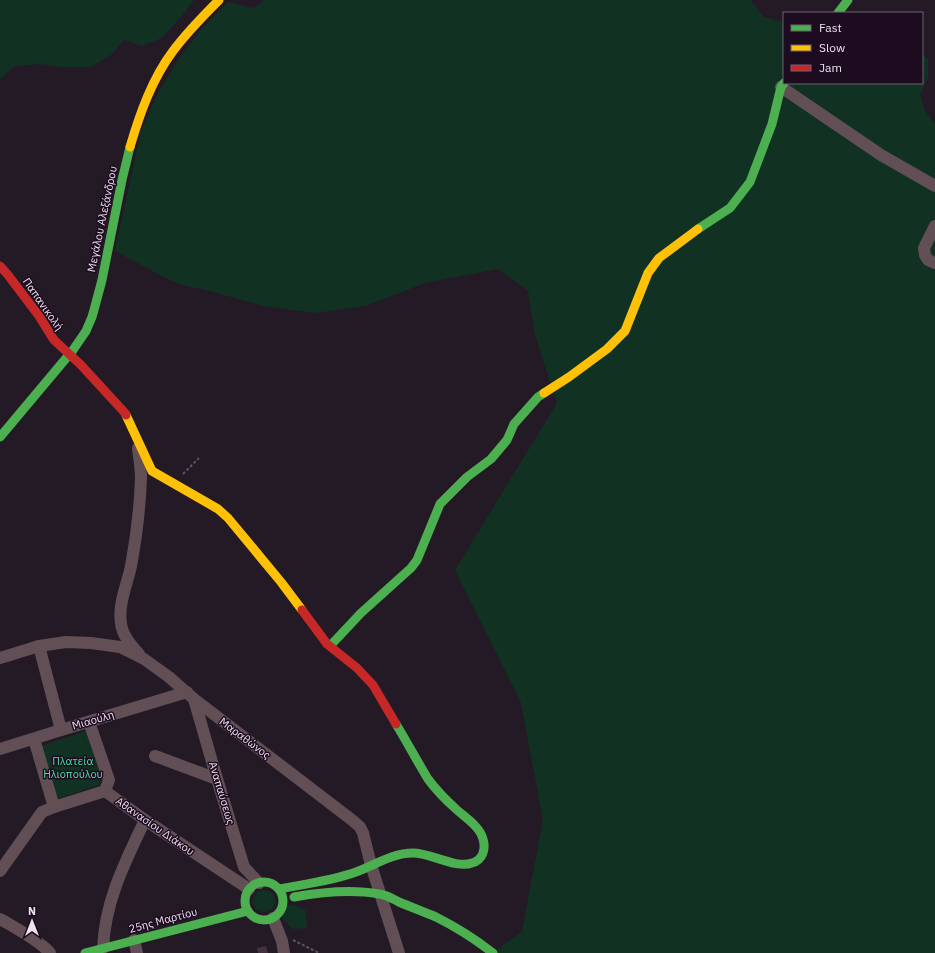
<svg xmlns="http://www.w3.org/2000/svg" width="935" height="953" font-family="'IBM Plex Sans',sans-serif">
  <rect width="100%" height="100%" fill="#241a25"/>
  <g fill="#113123">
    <path d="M0 0H194L182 16 162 38 142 46 124 40 111 55 90 67H62L38 64 15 66 0 79Z"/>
    <path d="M264 0H752V2L764 17 784 22V83H922V54L928 59V77L920 95 925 111 935 124V953H493L522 931 543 820 521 703 455 570 557 403 535 335 528 291 498 269 425 283 366 306 315 313 263 306 206 290 181 285 160 275 115 251 141 131 157 95 178 60 201 29 228 2 254 8Z"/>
    <path d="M86 731 102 777 99 785 56 799 41 746Z"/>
    <circle cx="264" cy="901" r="11"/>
    <path d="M294 905 306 911 307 928 293 929 281 917 287 906Z"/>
  </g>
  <path fill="#45303e" d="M266 946 268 953H258L257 948Z"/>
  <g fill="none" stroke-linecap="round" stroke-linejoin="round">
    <g stroke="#605359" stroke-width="2" stroke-dasharray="3 2" stroke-linecap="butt">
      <path d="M183 474 199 458"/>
      <path d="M293 940 319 953"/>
    </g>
    <g stroke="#624f55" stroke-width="12">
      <path d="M781 87 881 155 935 186"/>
      <path d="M935 226 924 248 925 255 928 260 935 263"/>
      <path d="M138 448C139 458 141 468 141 478 140 506 136 539 131 566 127 585 118 604 121 623 122 635 131 645 139 654"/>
      <path d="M39 646 61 730"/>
      <path d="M0 658 39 646 66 642 91 643 120 647 144 659 169 677 194 699 352 820 360 827 363 833 371 865 399 953"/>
      <path d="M194 699 217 779 244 867 259 883"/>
      <path d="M89 722 109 780 105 791"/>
      <path d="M34 739 54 807"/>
      <path d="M0 749 61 730 187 692"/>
      <path d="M155 756 217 779"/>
      <path d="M105 791 145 820 249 889"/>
      <path d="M0 871 42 812 54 807 105 791"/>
      <path d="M273 918 282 941 284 953"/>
      <path d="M0 919C14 927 40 941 50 953"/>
      <path d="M134 940 137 953"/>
      <path d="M103 948C105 901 125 862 145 820"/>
    </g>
    <g stroke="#4caf50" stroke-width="9">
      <path d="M838 13 848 0"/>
      <path d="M698 229 730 208 750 182 772 124 781 87 784 83"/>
      <path d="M0 437 73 350 86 331 92 317 94 310 102 280 122 180 130 147"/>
      <path d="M330 646 361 613 411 568 417 560 440 504 467 477 491 459 507 440 514 424 538 397 544 393"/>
      <circle cx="264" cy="901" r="19"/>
      <path d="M279 889C305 884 331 881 356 872 375 865 392 853 413 853 431 853 456 869 472 863 483 860 486 849 483 839 480 827 466 818 457 810 447 801 436 790 428 779 417 761 407 742 396 724"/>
      <path d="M294 897C322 892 351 889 379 894 387 895 393 899 399 902 411 907 424 912 436 917 456 927 475 939 493 953"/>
      <path d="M85 953 248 911"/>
    </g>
    <g stroke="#ffc107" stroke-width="9">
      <path d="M130 147C140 113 152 79 173 51 187 32 203 16 219 0"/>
      <path d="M544 393 569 377 607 349 625 331 648 273 659 258 698 229"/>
      <path d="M126 415 152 471 218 509 228 518 281 582 302 610"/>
    </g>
    <g stroke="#c62828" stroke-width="9">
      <path d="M0 266 8 275 39 316 54 340 81 365 125 413 126 415"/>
      <path d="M302 610 327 644 357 668 373 685 396 724"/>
    </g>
  </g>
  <g text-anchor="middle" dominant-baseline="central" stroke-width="3" stroke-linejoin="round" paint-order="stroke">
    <g font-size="11" fill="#eee1f0" stroke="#1d0c20">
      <text transform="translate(102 219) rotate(-78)">Μεγάλου Αλεξάνδρου</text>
      <text transform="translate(43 304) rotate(55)">Παπανικολή</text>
      <text transform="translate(93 720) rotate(-16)">Μιαούλη</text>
      <text transform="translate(245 738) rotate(37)">Μαραθώνος</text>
      <text transform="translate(222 793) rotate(73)">Αναπαύσεως</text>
      <text transform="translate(155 826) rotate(35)">Αθανασίου Διάκου</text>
      <text transform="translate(163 920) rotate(-15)">25ης Μαρτίου</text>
    </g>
    <g font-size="11" fill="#4be2a2" stroke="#1d0c20">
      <text x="73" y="761">Πλατεία<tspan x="73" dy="13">Ηλιοπούλου</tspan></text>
    </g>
  </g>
  <rect x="783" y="12" width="140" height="72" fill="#1d0c20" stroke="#716173"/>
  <rect x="791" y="25" width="20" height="6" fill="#4caf50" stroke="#716173"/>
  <text x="819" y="32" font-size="12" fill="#eee1f0">Fast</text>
  <rect x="791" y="45" width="20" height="6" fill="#ffc107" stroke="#716173"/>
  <text x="819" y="52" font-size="12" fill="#eee1f0">Slow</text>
  <rect x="791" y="65" width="20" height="6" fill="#c62828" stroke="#716173"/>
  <text x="819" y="72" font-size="12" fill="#eee1f0">Jam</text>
  <g transform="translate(32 921)" stroke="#1d0c20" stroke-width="3" paint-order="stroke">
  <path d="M0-3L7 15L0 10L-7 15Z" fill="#eee1f0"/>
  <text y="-6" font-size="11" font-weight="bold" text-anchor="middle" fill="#eee1f0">N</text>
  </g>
</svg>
